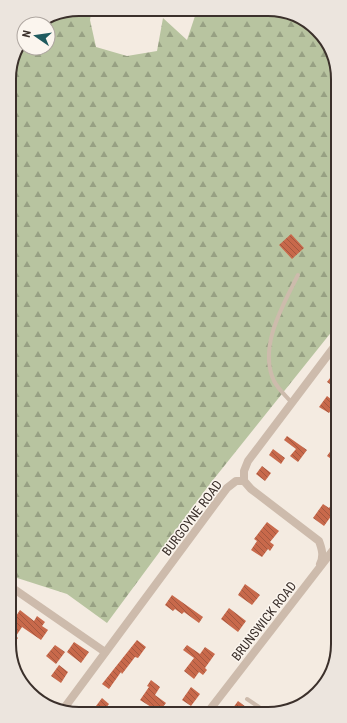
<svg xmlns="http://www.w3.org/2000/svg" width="347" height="723" font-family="'Roboto Condensed',sans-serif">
  <defs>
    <pattern id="forest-firs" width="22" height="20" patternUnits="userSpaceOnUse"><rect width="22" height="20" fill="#b8c4a0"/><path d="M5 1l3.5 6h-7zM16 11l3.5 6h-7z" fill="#97a083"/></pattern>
    <pattern id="building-back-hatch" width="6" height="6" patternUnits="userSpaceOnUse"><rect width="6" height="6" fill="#c8694b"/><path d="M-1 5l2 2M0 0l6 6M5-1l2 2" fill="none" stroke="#a4573f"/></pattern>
  </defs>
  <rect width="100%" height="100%" fill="#f4ebe1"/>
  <path fill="url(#forest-firs)" d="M79 9H92L90 20 96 47 127 56 157 51 163 18 187 40 197 10H282L317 29 336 61 337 325 209 485 107 623 67 594 11 576 10 70 24 43V48H48V24H39Z"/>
  <g fill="url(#building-back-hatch)">
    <path d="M291 234 304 248 292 259 279 245Z"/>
    <path d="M337 369V389L327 382Z"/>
    <path d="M327 396 336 403 329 413 319 407Z"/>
    <path d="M287 436 307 450 298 462 290 456 296 449 284 440Z"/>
    <path d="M337 442V463L327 456Z"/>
    <path d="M273 449 285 458 281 464 269 455Z"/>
    <path d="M262 466 271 473 265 481 256 474Z"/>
    <path d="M337 497V508L324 526 313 518 323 504 329 508Z"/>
    <path d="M267 522 279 531 270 542 274 545 270 551 268 549 262 557 251 550 257 541 254 539Z"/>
    <path d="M245 584 260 595 252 605 238 595Z"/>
    <path d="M172 595 203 617 199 623 184 612 182 614 175 609 173 611 165 605Z"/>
    <path d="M229 608 246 621 238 632 221 619Z"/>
    <path d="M20 610 34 621 37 616 45 622 42 626 48 630 41 640 22 627 16 636 18 638 11 647V617L14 619Z"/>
    <path d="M137 640 146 647 138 658 135 657 122 674 121 672 109 689 102 684Z"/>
    <path d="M74 642 89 652 81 663 67 652Z"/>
    <path d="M55 645 65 652 56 664 46 656Z"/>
    <path d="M187 645 200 654 205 647 215 654 205 668 207 670 203 675 199 672 194 679 184 671 194 658 183 650Z"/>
    <path d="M59 665 68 672 61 683 51 676Z"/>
    <path d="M151 680 160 687 155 695 166 703 159 712 140 700 149 687 147 686Z"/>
    <path d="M191 687 200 694 191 706 182 700Z"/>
    <path d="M102 698 109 704 103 712 97 713 93 710Z"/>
    <path d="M238 701 246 707 243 712H230Z"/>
  </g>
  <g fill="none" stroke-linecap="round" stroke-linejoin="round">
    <g stroke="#cdbbac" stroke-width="4">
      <path d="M292 403C286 396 278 389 274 381 258 347 283 305 298 275"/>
      <path d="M247 699 259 707 260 712"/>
    </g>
    <g stroke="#cdbbac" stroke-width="8">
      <path d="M244 481V471L248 461 337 343"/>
      <path d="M244 481 251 489 319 541C322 549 324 556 320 564"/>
      <path d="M11 590 14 589 105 652"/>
      <path d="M62 711 227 488 236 481H244"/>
      <path d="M208 712 337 545"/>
    </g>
  </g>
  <g text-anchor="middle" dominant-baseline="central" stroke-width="3" stroke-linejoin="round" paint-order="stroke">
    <g font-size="13" fill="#3b302b" stroke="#fbf5ee">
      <text transform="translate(192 518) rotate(-53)">BURGOYNE ROAD</text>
      <text transform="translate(264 621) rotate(-52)">BRUNSWICK ROAD</text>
    </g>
  </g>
  <path d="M0 0H347V723H0ZM79 16H268A63 63 0 0 1 331 79V644A63 63 0 0 1 268 707H79A63 63 0 0 1 16 644V79A63 63 0 0 1 79 16Z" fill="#ece5de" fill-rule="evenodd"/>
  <path fill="none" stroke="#3b302b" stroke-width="2" d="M79 16H268A63 63 0 0 1 331 79V644A63 63 0 0 1 268 707H79A63 63 0 0 1 16 644V79A63 63 0 0 1 79 16Z"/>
  <g transform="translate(36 36) rotate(283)"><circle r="19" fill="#fbf5ee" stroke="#aea6a0"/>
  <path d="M0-3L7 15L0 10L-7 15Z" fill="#1f5a5e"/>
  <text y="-6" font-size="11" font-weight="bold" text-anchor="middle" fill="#3b302b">N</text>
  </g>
</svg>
